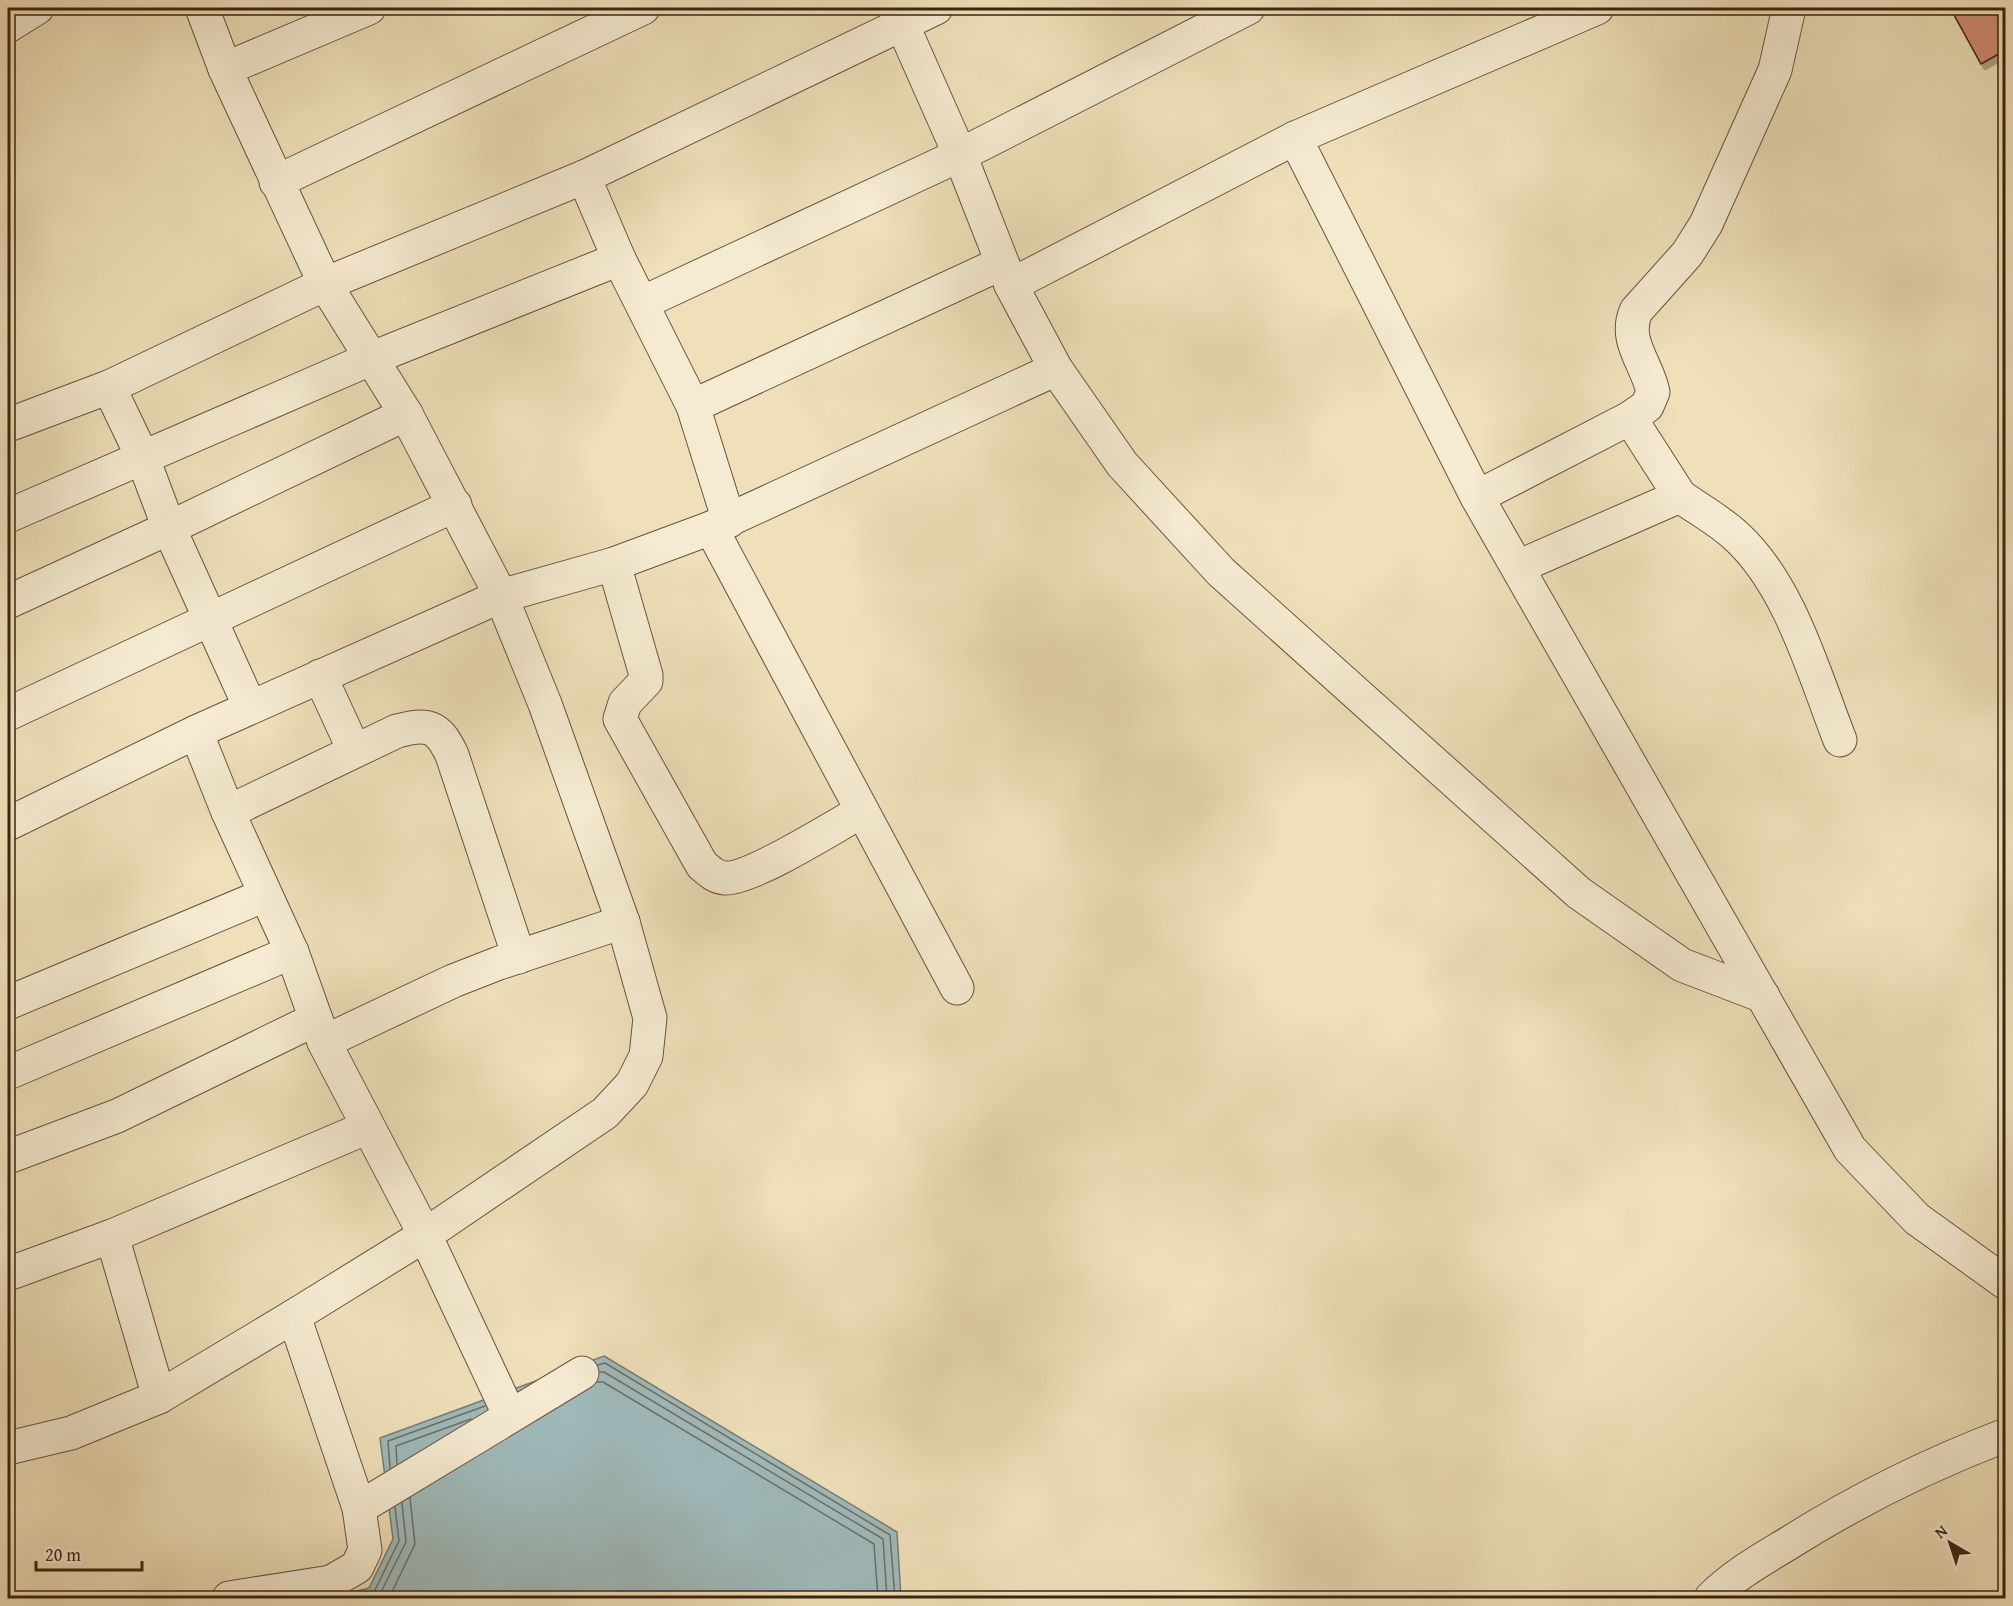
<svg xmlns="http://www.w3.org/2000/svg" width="2013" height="1606" font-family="'Gentium Book Plus',serif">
  <defs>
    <filter id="shadow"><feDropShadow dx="3.5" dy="6" stdDeviation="0" flood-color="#0004"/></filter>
  </defs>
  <rect width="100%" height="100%" fill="#efe0ba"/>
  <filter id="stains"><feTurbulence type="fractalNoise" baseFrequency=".00333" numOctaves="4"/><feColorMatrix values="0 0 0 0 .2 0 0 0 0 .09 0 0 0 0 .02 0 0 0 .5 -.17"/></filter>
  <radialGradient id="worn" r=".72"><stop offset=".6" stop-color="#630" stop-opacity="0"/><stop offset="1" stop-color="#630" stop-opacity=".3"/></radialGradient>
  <path fill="#9fbabb" stroke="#777e77" stroke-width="1.5" d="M604 1356 897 1532 901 1598H327L369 1588 393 1539 380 1438Z"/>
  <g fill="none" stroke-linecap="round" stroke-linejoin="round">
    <g stroke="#6d7066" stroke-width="1.5">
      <path d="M598 1365 605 1363 890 1535 895 1598"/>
      <path d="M600 1372H604L883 1539 887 1598"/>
      <path d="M597 1382H603L874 1544 878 1598"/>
      <path d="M397 1464 396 1446 471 1419"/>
      <path d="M390 1468 388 1441 485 1406"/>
      <path d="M352 1598 374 1592 399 1541 395 1507"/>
      <path d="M378 1598 406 1542 402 1503"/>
      <path d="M389 1598 415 1544 410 1498"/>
    </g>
  </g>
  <path fill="#d08d75" stroke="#3b2510" stroke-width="1.5" filter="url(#shadow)" d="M1963 8H2006V50L1981 64 1953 13Z"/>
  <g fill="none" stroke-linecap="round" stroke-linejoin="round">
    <defs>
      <g id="minor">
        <path d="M895 8 960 155 1011 285 1056 369 1122 464 1221 572 1579 893 1682 965 1763 996"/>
        <path d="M8 26 37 8"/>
        <path d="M225 69 369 8"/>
        <path d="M1295 138 1477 497 1850 1149 1917 1219 2006 1283"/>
        <path d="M584 177 619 259 693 406 729 521"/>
        <path d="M276 182 643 8"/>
        <path d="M1011 285 1295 138 1597 8"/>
        <path d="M642 303 960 155 1248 8"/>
        <path d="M109 387 142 456 169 528 250 707"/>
        <path d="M693 406 1002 263"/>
        <path d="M1630 418 1680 496"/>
        <path d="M8 425 109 387 325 284 584 177 936 8"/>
        <path d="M1477 497 1630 418 1647 406 1653 392C1647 363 1623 341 1636 311L1687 254 1706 224 1775 70 1789 8"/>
        <path d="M8 516 370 359 619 259"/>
        <path d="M711 528 957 988"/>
        <path d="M614 564 646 675V681L625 703 620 719 702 865C710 872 715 877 725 878 750 880 837 825 862 811"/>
        <path d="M1518 567 1680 496C1698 509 1720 521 1736 536 1790 585 1814 674 1840 740"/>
        <path d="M8 602 169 528 406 414"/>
        <path d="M320 676 354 750"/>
        <path d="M8 714 455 505"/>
        <path d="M196 732 228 812 292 952 324 1042 425 1235 510 1416"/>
        <path d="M228 812 397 731C428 723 438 725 452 755L519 957"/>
        <path d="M8 824 196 732 501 596 614 564 711 528 1056 369"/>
        <path d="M8 1003 265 895"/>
        <path d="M324 1042 453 981 499 963 623 922"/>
        <path d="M8 1073 292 952"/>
        <path d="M8 1157 117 1116 316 1019"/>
        <path d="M112 1236 159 1397"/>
        <path d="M8 1274 112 1236 368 1127"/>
        <path d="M8 1448 71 1433 159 1397 294 1316 425 1235 605 1113 632 1084 646 1056 650 1018 623 922 545 704 501 596 406 414 325 284 225 69 202 8"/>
        <path d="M359 1508 582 1373"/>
        <path d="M229 1598 331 1582 357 1567 365 1550 359 1508 294 1316"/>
        <path d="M1711 1598C1734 1575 1761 1560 1789 1543 1857 1500 1930 1464 2006 1435"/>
      </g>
    </defs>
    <use href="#minor" stroke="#68543a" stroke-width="35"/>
    <use href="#minor" stroke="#f5ebd2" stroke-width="33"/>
  </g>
  <rect width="2013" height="1606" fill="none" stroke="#efe0ba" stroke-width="30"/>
  <rect x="9" y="9" width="1995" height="1588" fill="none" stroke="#3b2510" stroke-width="3"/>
  <rect x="15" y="15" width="1983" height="1576" fill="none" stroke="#3b2510" stroke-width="1.5"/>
  <g transform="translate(1950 1543) rotate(321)" stroke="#f5ebd2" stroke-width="4.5" paint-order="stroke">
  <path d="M0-4.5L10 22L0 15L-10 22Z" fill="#3b2510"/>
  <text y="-9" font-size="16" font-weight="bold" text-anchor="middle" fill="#3b2510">N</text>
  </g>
  <path d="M36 1561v9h106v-9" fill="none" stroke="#3b2510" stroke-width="3"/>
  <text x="45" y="1561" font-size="18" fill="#3b2510" stroke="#f5ebd2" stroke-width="4.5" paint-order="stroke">20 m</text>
  <rect width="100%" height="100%" filter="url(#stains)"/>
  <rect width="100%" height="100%" fill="url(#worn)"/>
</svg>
